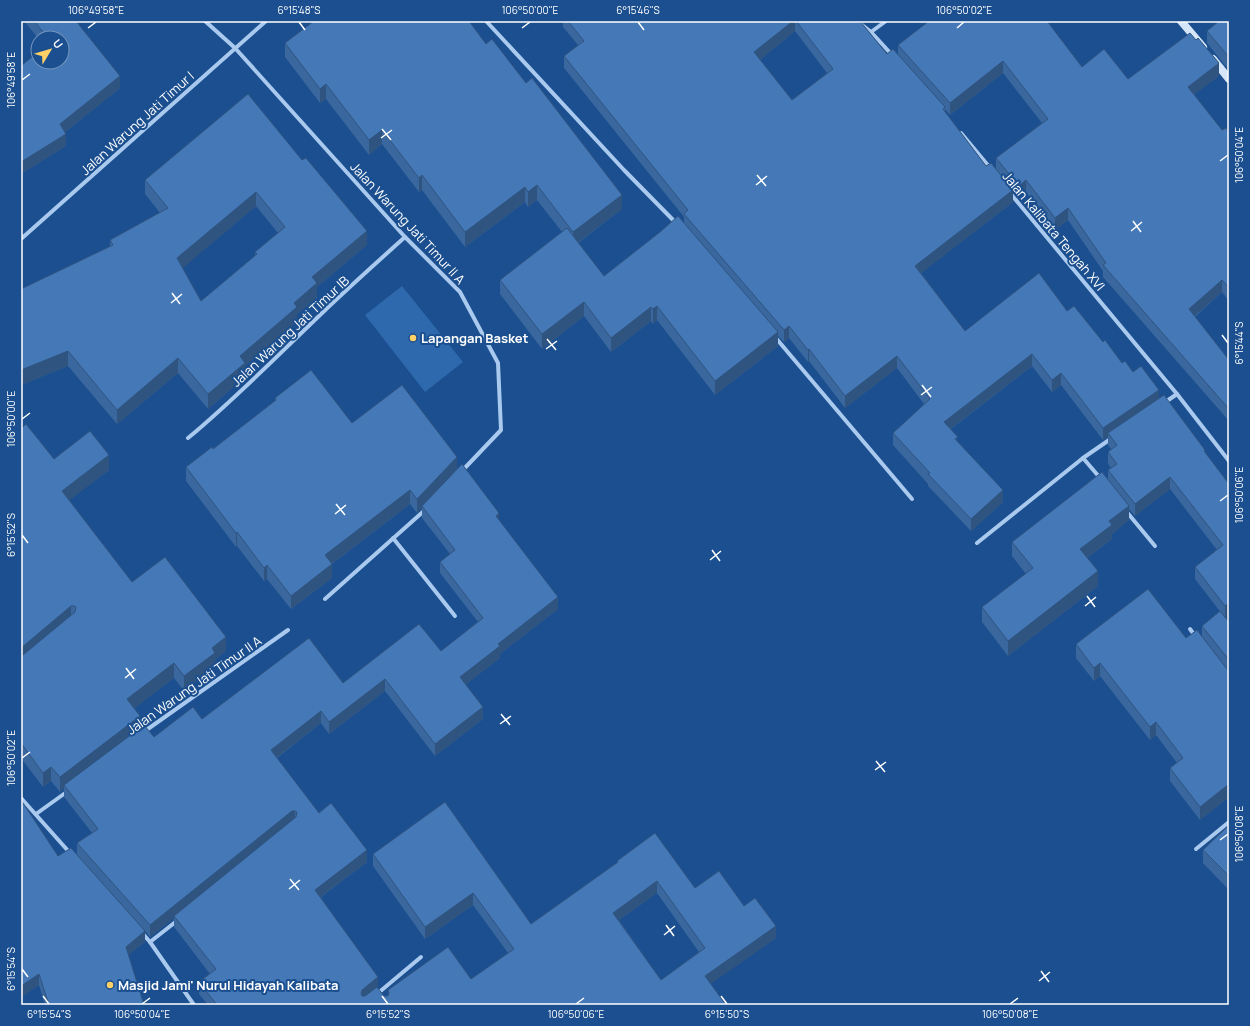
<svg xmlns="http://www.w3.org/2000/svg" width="1250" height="1026" font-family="Manrope,sans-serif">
  <rect width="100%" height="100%" fill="#1b4f8f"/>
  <path fill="#2e69ad" d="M402 286 463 362 425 392 365 315Z"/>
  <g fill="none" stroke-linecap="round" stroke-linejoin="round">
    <g stroke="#a9c9ee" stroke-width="4">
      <path d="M205 21 235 48 405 237 460 292 498 363 501 430 461 472"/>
      <path d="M486 21 624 170 676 223"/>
      <path d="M857 21 871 32 893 56"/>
      <path d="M871 32 886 21"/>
      <path d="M961 133 991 169"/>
      <path d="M1010 193 1177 394 1229 461"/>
      <path d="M21 239 266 21"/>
      <path d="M775 337 912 499"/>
      <path d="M1164 403 1177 394"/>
      <path d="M188 438C234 400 276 357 319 316 347 289 376 263 405 237"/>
      <path d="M1083 458 1101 479"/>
      <path d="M1126 511 1155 546"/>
      <path d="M393 538 455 616"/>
      <path d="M977 543 1083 458 1112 438"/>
      <path d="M325 599 425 510"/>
      <path d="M1190 629 1196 637"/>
      <path d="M145 731 288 630"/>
      <path d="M21 798 70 853"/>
      <path d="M36 814 68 791"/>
      <path d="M1196 849 1229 822"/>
      <path d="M143 934 150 942 194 1005"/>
      <path d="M150 942 178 920"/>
      <path d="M377 994 421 957"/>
    </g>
    <g stroke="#d6e6fa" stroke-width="8">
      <path d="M1181 21 1203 47"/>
      <path d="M1213 59 1229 79"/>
    </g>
  </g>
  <g fill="#3a679d" fill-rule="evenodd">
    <path d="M24 21H76L120 88 65 132 66 146 21 174V66L62 38H38Z"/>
    <path d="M563 21H860L887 54 898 56V45L1082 67 1128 79 1219 76 1194 94 1222 130 1229 132V301L1222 292 1195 317 1229 360V421L1103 277V271L1068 220 1055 230 1026 192 1019 198 1013 191V202L921 273 965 331 1067 311 1103 342 1122 363 1133 372 1159 398 1205 453 1229 484V615L1225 618 1195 579V567L1217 550 1170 489 1135 516 1129 509V520L1112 534V539L1087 558 1098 586 1008 656 982 622V607L1026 574 1012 556V542L1108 479V470L1111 468 1108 464V452L1111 449 1108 445V437L1103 440 1061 385 1052 392 1032 366 951 429 958 442 1003 502 971 531 928 486V484L893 445V433L924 404 897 368 845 408 809 361 808 362 789 338 784 342 778 336V346L715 395 657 320 653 324 651 321 611 352 584 316 542 349 500 294V280L562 232 537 200 528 207 525 202 465 247 422 190 419 192 382 144 369 155 326 99 320 103 285 57V43L486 44 622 209 578 243 604 276 684 222V217L564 68V56L578 45 563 27ZM795 31 827 73 792 100 760 60ZM1003 73 1042 123 996 158V169L986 166 945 112V109L950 115Z"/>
    <path d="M1229 21V68L1228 69 1207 43V31Z"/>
    <path d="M248 94 367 245 317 287V298L297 314V322L245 366V377L208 409 178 373 117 424 68 366 21 385 110 246V240L160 213 145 194V180ZM256 206 278 233 255 252V256L201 301 182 268Z"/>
    <path d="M275 398 352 423 457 469 499 520 558 609 500 654V658L466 684 483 719 435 756 385 691 329 734 321 723 277 758 319 813 367 862 321 897 378 989 384 996H388V990L471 979 508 953 473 905 425 939 373 866V854L445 802 531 924 617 863V861L744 906 776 938 710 984 726 1005H208L199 994V982L210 974 174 927V918L150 937 145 931V942L128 955 144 1005H45L39 985 21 997 58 856 77 854V843L92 833 64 797V788L60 792 51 781 43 787 21 758V429L54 459 109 470 69 500 132 582 226 651 215 660V667L184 691 174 678 134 708 140 728 154 737 202 719 343 683 441 651 478 622 440 573V562L450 554 422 518V508L417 513 410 504 332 564V578L291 609 267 579 264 581 237 546 236 547 186 481V467L213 449 275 402ZM657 893 699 952 661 980 619 920Z"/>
    <path d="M1229 622V797L1200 820 1170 781V768L1177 763 1156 735 1150 740 1100 676 1094 681 1076 658V644L1202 637V626Z"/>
    <path d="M1229 825V890L1203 863V850Z"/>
  </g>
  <g fill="#305480">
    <path d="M793 21H795V31L754 65V52Z"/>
    <path d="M1229 55V68L1228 69V56Z"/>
    <path d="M1003 61V73L950 115V103Z"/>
    <path d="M1219 63V76L1188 99V87Z"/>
    <path d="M120 76V88L60 136V124Z"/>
    <path d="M326 84V99L320 103V89Z"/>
    <path d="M382 130V144L369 155V140Z"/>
    <path d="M66 134V146L21 174V162Z"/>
    <path d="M422 175V190L419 192V178Z"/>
    <path d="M1026 180V192L1019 198V186Z"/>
    <path d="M537 185V200L528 207V192Z"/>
    <path d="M525 187V202L465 247V232Z"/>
    <path d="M1013 190V202L915 278V266Z"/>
    <path d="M256 192V206L177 273V258Z"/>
    <path d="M622 195V209L573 246V232Z"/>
    <path d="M1068 208V220L1055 230V218Z"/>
    <path d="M367 231V245L317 287V298L297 314V322L245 366V377L208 409V394L240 356 294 303 312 277Z"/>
    <path d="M1222 280V292L1189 321V309Z"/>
    <path d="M584 302V316L542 349V334Z"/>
    <path d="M657 306V320L653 324V309Z"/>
    <path d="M651 307V321L611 352V338Z"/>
    <path d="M789 326V338L784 342V330Z"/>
    <path d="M778 332V346L715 395V381Z"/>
    <path d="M809 349V361L808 362V350Z"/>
    <path d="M68 351V366L21 385V370Z"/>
    <path d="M1032 354V366L944 434V422Z"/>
    <path d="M897 356V368L845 408V396Z"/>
    <path d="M178 358V373L117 424V410Z"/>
    <path d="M1061 373V385L1052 392V380Z"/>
    <path d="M1159 390V402L1108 433V437L1103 440V428Z"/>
    <path d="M109 455V470L62 506V491Z"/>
    <path d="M457 457V471L422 506V508L417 513V499Z"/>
    <path d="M1170 477V489L1135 516V504Z"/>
    <path d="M410 490V504L325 569V555Z"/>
    <path d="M1003 490V502L971 531V519Z"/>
    <path d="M1129 506V520L1112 534V539L1080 563V549L1109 521Z"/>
    <path d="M499 513V525L496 516Z"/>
    <path d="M237 532V546L236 547V533Z"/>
    <path d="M332 564V578L291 609V596Z"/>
    <path d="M267 565V579L264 581V568Z"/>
    <path d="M1098 571V586L1008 656V641Z"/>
    <path d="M558 597V609L500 654V658L460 689V677L498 644Z"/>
    <path d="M1229 603V615L1225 618V606Z"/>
    <path d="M71 606V621L21 662V648Z"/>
    <path d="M226 637V651L215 660V667L184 691V676L212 648Z"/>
    <path d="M174 663V678L127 714V699Z"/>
    <path d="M1100 663V676L1094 681V668Z"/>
    <path d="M385 679V691L329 734V722Z"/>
    <path d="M483 707V719L435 756V744Z"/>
    <path d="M321 711V723L271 762V750Z"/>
    <path d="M140 716V731L64 785V788L60 792V777Z"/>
    <path d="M1156 722V735L1150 740V727Z"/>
    <path d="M51 767V781L43 787V773Z"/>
    <path d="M1229 784V797L1200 820V807Z"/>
    <path d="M292 811H295V823L174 916V918L150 937V925Z"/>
    <path d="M367 850V862L315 901V890Z"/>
    <path d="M657 881V893L613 924V913Z"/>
    <path d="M473 893V905L425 939V927Z"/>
    <path d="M776 926V938L705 988V976Z"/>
    <path d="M145 931V942L126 957V947Z"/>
    <path d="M39 974V985L21 997V986Z"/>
    <path d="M378 977V989L362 1002 361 994 362 990Z"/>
  </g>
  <g fill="#4478b7" stroke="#305480" fill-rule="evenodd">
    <path d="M34 21H76L120 76 60 124 66 134 21 162V66L38 52V62H62V38H48Z"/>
    <path d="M314 21H469L486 44 492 39 526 83 532 78 622 195 573 232 537 185 528 192 525 187 465 232 422 175 419 178 382 130 369 140 326 84 320 89 285 43Z"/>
    <path d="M568 21H793L754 52 792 100 833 69 796 21H860L887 54 893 49 945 107 943 109 986 166 991 163 1013 190 915 266 965 331 1039 273 1067 311 1074 306 1103 342 1105 340 1122 363 1125 361 1133 372 1141 366 1159 390 1103 428 1061 373 1052 380 1032 354 944 422 958 437 955 439 1003 490 971 519 928 474 930 473 893 433 930 399 897 356 845 396 809 349 808 350 789 326 784 330 684 214 688 210 564 56 584 41Z"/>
    <path d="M929 21H1047L1082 67 1104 49 1128 79 1190 33 1196 40 1198 38 1219 63 1188 87 1222 130 1226 128 1229 132V288L1222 280 1189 309 1229 360V409L1103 265 1106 263 1068 208 1055 218 1026 180 1019 186 996 158 1048 119 1003 61 950 103 898 45Z"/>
    <path d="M1219 21H1229V55L1228 56 1207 31Z"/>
    <path d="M248 94 302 160 306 158 367 231 312 277 317 283 294 303 297 307 240 356 245 363 208 394 178 358 117 410 68 351 21 370V289L113 245 110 240 168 208 145 180ZM256 192 285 227 255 252 257 254 201 301 177 258Z"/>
    <path d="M678 216 778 332 715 381 657 306 653 309 651 307 611 338 584 302 542 334 500 280 567 228 604 276 660 232Z"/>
    <path d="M311 370 352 423 402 385 457 457 417 499 410 490 325 555 332 564 291 596 267 565 264 568 237 532 236 533 186 467 212 447 213 449 276 400 275 398Z"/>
    <path d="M1164 395 1205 450 1204 451 1229 484V603L1225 606 1195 567 1223 545 1170 477 1135 504 1108 470 1117 464 1108 452 1117 445 1108 433Z"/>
    <path d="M26 424 54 459 90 431 109 455 62 491 132 582 165 557 226 637 212 648 215 653 184 676 174 663 127 699 140 716 60 777 51 767 43 773 21 743V655H23L75 612 76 607 74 606H71L21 648V429Z"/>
    <path d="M462 464 499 513 496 516 558 597 498 644 500 646 460 677 483 707 435 744 385 679 329 722 321 711 271 750 319 813 331 803 367 850 315 890 378 977 362 990 361 994 362 996H365L377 987 384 996H388L389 993 388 990 448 947 471 979 514 949 473 893 425 927 373 854 445 802 531 924 618 862 617 861 655 833 695 888 719 871 744 906 755 898 776 926 705 976 726 1005H217L199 982 216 969 174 916 296 817 297 812 295 811H292L150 925 77 843 98 829 64 785 144 725 154 737 193 707 202 719 309 638 343 683 419 624 441 651 483 618 440 562 455 550 422 506ZM657 881 705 948 661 980 613 913Z"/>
    <path d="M1102 472 1129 506 1109 521 1112 525 1080 549 1098 571 1008 641 982 607 1033 568 1012 542Z"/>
    <path d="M1148 589 1186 638 1197 630 1227 669H1229V784L1200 807 1170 768 1183 758 1156 722 1150 727 1100 663 1094 668 1076 644Z"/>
    <path d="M1220 611 1229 622V660L1202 626Z"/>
    <path d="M21 800 58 856 71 848 145 931 126 947 144 1005H49L39 974 21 986Z"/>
    <path d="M1229 825V876L1203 850Z"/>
  </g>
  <path fill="none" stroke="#fff" stroke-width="1.5" d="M299 22 305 30M638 22 644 30M88 28 96 22M522 28 530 22M957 28 964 22M22 80 30 74M382 129 391 140M381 138 392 130M1220 161 1228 155M757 175 766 186M756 185 767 176M1133 221 1141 232M1131 231 1142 222M172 293 180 304M171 303 182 294M1222 335 1228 343M547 339 556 350M546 349 557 341M922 385 931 397M921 395 932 387M22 419 30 413M1220 501 1228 495M336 504 345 515M335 514 346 505M22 535 28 543M712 550 720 561M710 560 721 551M1087 596 1095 607M1085 606 1096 597M126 668 134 679M125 678 136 669M501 714 510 725M500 724 511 716M22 758 30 752M876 761 885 772M875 770 886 762M1220 840 1228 834M290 879 299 890M289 889 300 880M666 925 674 936M664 935 675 926M22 969 28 977M1041 971 1049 982M1039 981 1050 972M43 996 49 1004M382 996 388 1004M721 996 727 1004M142 1004 150 998M576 1004 584 998M1010 1004 1018 998"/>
  <g fill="#ffd166" stroke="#1b4f8f" stroke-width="1.5">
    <circle cx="413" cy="338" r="4"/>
    <circle cx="110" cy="985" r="4"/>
  </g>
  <g text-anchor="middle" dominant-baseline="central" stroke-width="4" stroke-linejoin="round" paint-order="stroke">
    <g font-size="13" fill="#fff" stroke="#1b4f8f">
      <text transform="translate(137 123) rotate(-42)">Jalan Warung Jati Timur I</text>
      <text transform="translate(408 223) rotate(47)">Jalan Warung Jati Timur II A</text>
      <text transform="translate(1054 231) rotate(50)">Jalan Kalibata Tengah XVI</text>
      <text transform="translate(290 331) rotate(-43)">Jalan Warung Jati Timur IB</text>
      <text transform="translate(194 685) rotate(-35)">Jalan Warung Jati Timur II A</text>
    </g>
    <g font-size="13" font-weight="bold" fill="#fff" stroke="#1b4f8f" text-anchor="start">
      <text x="421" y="338">Lapangan Basket</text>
      <text x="118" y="985">Masjid Jami' Nurul Hidayah Kalibata</text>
    </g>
  </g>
  <rect width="1250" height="1026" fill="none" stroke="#1b4f8f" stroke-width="44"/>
  <g transform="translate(50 50) rotate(52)"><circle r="19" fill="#1b4f8f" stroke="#7695bc"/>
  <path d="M0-3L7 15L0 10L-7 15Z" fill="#ffd166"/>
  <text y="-6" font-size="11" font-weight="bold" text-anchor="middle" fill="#ffffff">U</text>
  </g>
  <rect x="22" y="22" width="1206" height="982" fill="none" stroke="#fff" stroke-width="1.5"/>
  <g font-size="10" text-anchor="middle" fill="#fff">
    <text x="96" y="14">106°49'58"E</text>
    <text x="299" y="14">6°15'48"S</text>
    <text x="530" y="14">106°50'00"E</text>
    <text x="638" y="14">6°15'46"S</text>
    <text x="964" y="14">106°50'02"E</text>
    <text transform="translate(11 80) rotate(-90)" y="4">106°49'58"E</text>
    <text transform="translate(1239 155) rotate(-90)" y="4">106°50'04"E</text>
    <text transform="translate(1239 343) rotate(-90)" y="4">6°15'44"S</text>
    <text transform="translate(11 419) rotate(-90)" y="4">106°50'00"E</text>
    <text transform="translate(1239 495) rotate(-90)" y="4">106°50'06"E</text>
    <text transform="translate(11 535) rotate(-90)" y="4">6°15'52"S</text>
    <text transform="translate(11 758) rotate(-90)" y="4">106°50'02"E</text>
    <text transform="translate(1239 834) rotate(-90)" y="4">106°50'08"E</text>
    <text transform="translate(11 969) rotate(-90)" y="4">6°15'54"S</text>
    <text x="49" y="1018">6°15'54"S</text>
    <text x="142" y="1018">106°50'04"E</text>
    <text x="388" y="1018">6°15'52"S</text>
    <text x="576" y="1018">106°50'06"E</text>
    <text x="727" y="1018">6°15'50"S</text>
    <text x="1010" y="1018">106°50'08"E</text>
  </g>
</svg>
